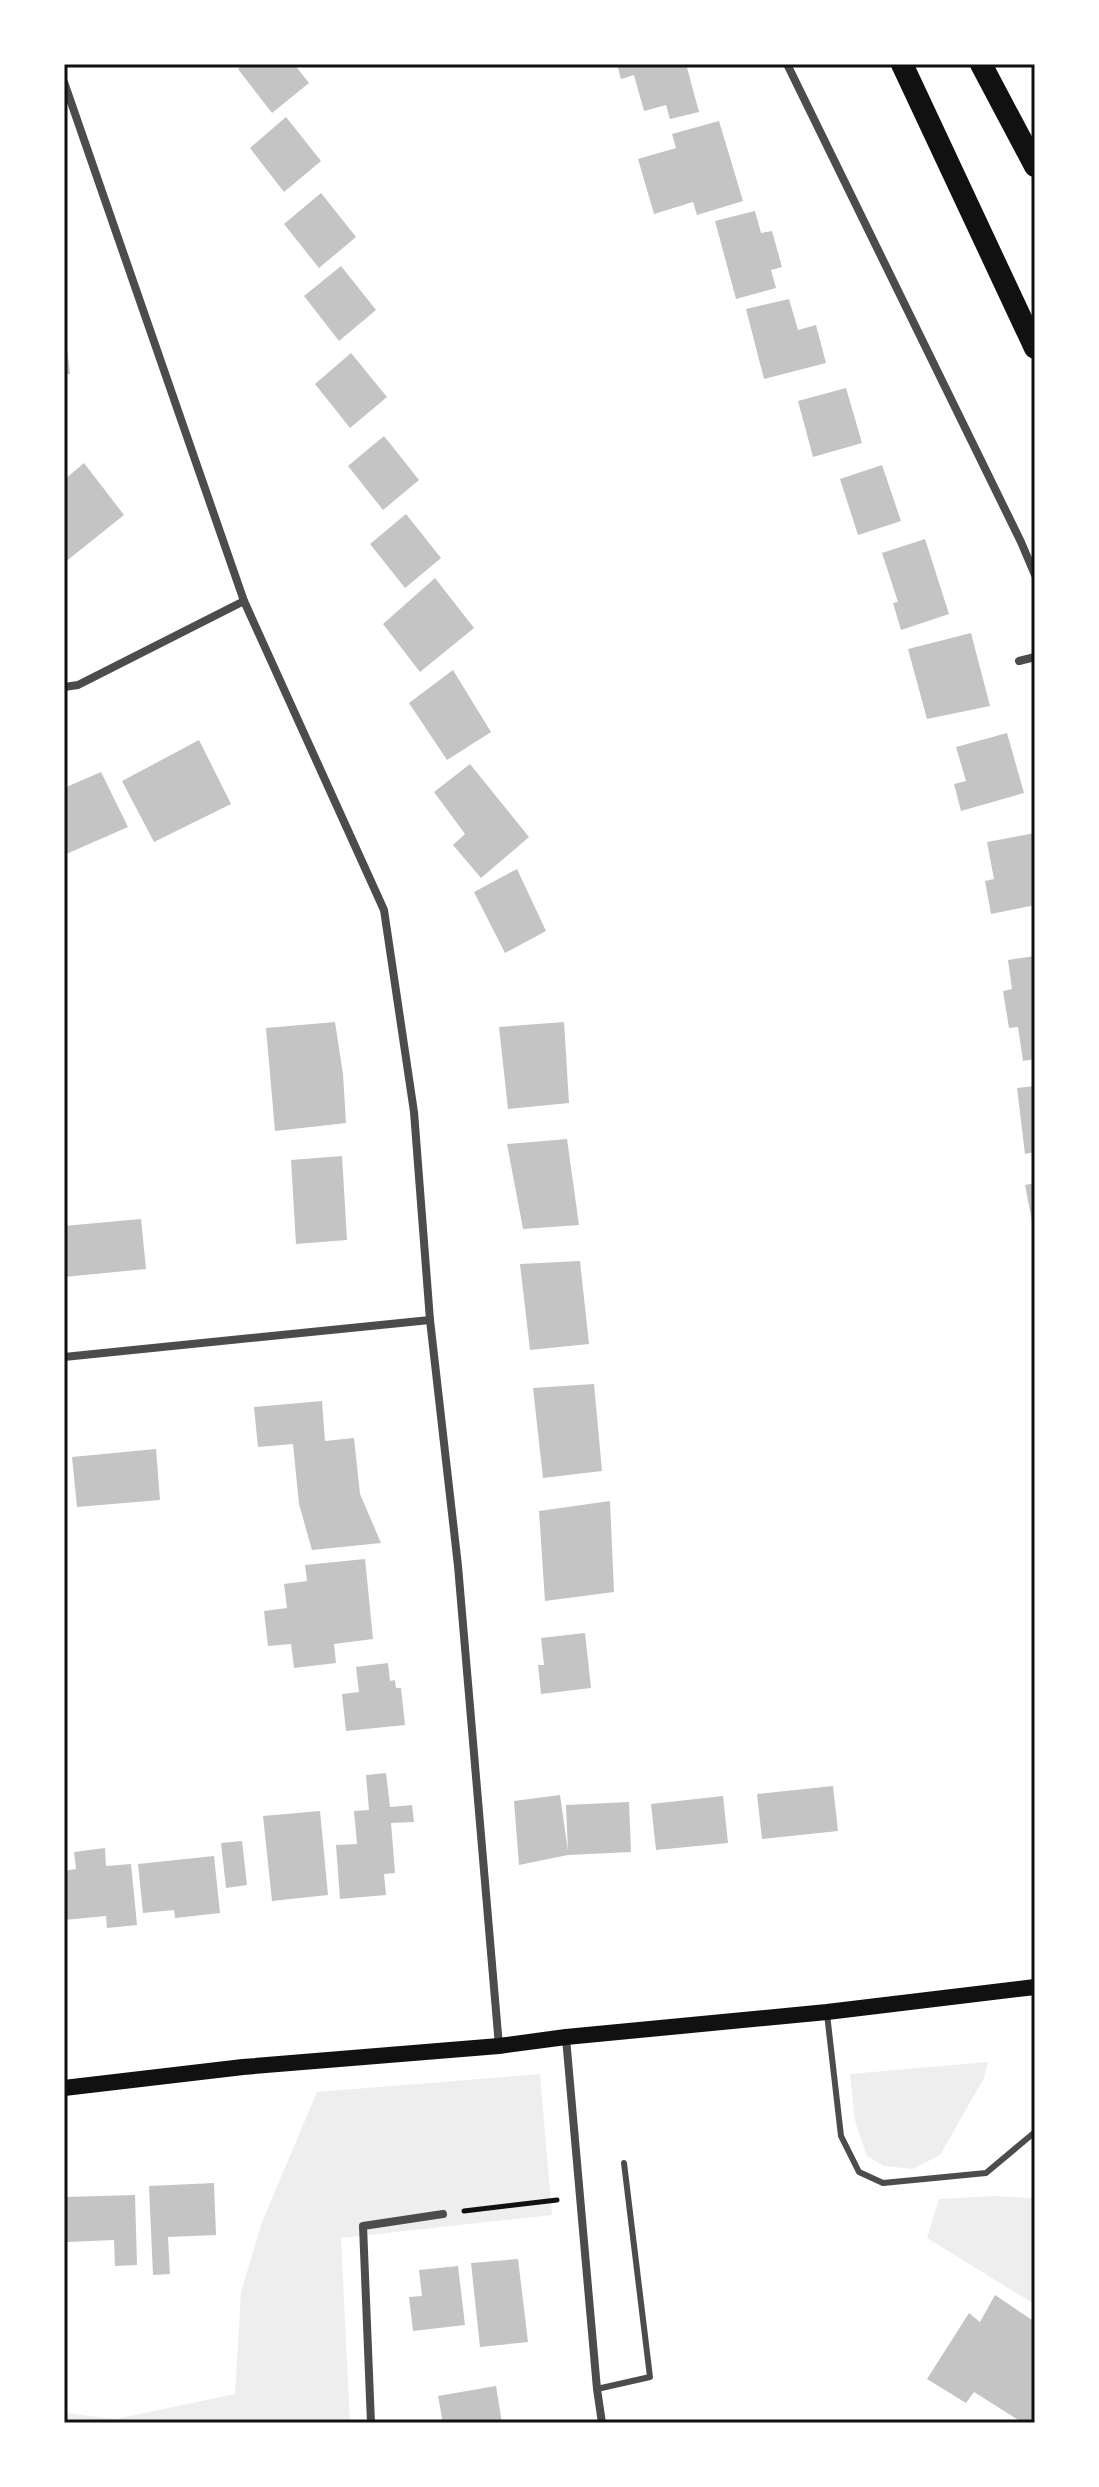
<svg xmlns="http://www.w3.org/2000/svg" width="1099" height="2487" font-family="'Titillium Web',sans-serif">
  <rect width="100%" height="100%" fill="#fff"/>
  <g fill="#eee">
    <path d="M988 2062 984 2078 940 2155 913 2169 884 2166 867 2156 855 2121 850 2074Z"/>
    <path d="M540 2074 552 2215 341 2238 350 2423H64V2413L116 2419 235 2394 241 2292 262 2222 317 2092Z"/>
    <path d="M1035 2195V2297L1031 2302 927 2238 939 2199 995 2196 1030 2198Z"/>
  </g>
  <g fill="#c4c4c4">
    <path d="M244 64H294L309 83 272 113 238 69Z"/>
    <path d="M617 64H686L699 112 670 119 666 105 644 111 634 75 621 79Z"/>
    <path d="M286 117 321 161 284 192 250 148Z"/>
    <path d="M719 121 743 201 697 215 693 202 654 214 638 159 676 148 672 134Z"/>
    <path d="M321 193 356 237 319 268 284 224Z"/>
    <path d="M755 211 761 233 772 231 782 267 771 270 776 288 736 299 715 221Z"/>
    <path d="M341 266 376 310 339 341 304 296Z"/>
    <path d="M789 299 798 330 816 325 826 363 764 379 746 309Z"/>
    <path d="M64 340H66L70 374H64Z"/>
    <path d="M351 353 387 397 350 428 315 384Z"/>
    <path d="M846 388 862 443 813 457 798 401Z"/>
    <path d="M384 436 419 480 383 510 348 466Z"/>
    <path d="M84 463 124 515 64 563V480Z"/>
    <path d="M882 465 901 521 858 535 840 479Z"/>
    <path d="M406 514 441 558 405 588 370 544Z"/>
    <path d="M925 539 949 614 901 630 893 603 898 602 882 553Z"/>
    <path d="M435 578 474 628 420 672 383 624Z"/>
    <path d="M971 633 990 706 927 719 908 649Z"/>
    <path d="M453 670 491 732 447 760 409 703Z"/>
    <path d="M1007 733 1024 793 961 811 954 784 966 781 956 747Z"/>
    <path d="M199 740 231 804 154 842 122 781Z"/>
    <path d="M470 764 529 837 481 878 453 845 465 834 434 792Z"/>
    <path d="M101 772 128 827 64 855V788Z"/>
    <path d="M1035 833V905L991 914 985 881 994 879 987 842Z"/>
    <path d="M517 869 546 931 505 953 474 892Z"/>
    <path d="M1035 956V1059L1023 1061 1018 1027 1009 1028 1003 991 1012 989 1008 960Z"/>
    <path d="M335 1022 343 1074 346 1123 275 1131 266 1028Z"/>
    <path d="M564 1022 569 1103 508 1109 499 1027Z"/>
    <path d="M1035 1086V1152L1025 1154 1017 1088Z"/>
    <path d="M567 1139 579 1225 523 1229 507 1144Z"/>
    <path d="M342 1156 347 1240 296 1244 291 1160Z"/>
    <path d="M1035 1183V1231H1034L1025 1185Z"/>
    <path d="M141 1219 146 1269 64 1277V1226Z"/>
    <path d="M580 1261 589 1344 530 1350 520 1264Z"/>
    <path d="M594 1384 602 1471 543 1478 533 1388Z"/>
    <path d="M322 1401 325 1441 354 1438 360 1494 381 1543 312 1550 299 1504 293 1444 258 1447 254 1407Z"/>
    <path d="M156 1449 160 1500 77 1507 72 1457Z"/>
    <path d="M610 1501 614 1592 545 1601 539 1511Z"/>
    <path d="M365 1559 373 1639 334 1644 336 1663 294 1668 291 1644 268 1646 264 1611 287 1608 284 1584 307 1581 305 1565Z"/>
    <path d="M585 1633 591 1688 541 1694 538 1665H544L541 1638Z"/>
    <path d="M388 1663 390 1681 395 1680 396 1688H401L405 1725 346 1731 342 1694 359 1692 356 1667Z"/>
    <path d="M386 1773 390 1807 412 1805 414 1822 391 1823 395 1873 384 1874 386 1895 340 1899 336 1845 357 1844 354 1811 369 1810 366 1775Z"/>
    <path d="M833 1786 838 1831 762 1839 757 1794Z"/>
    <path d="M560 1795 568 1851 566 1805 629 1802 631 1852 568 1855 519 1865 514 1801Z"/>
    <path d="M723 1796 728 1843 656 1850 651 1804Z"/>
    <path d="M320 1811 328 1895 272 1901 263 1816Z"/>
    <path d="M242 1841 247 1885 226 1888 221 1843Z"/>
    <path d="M105 1848 106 1866 131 1864 137 1925 107 1928 106 1916 64 1920V1871L76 1869 74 1852Z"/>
    <path d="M214 1856 220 1913 175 1918 174 1910 143 1913 138 1864Z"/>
    <path d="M214 2183 216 2235 168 2237 170 2274 153 2275 149 2186Z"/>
    <path d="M135 2195 137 2265 115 2266 114 2240 67 2242 65 2197Z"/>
    <path d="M518 2259 528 2342 480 2347 471 2263Z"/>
    <path d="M458 2266 465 2325 413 2331 409 2297 422 2296 419 2270Z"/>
    <path d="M995 2295 1035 2322V2423H1023L974 2392 966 2403 927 2379 969 2313 980 2322Z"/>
    <path d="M496 2386 502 2423H443L438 2396Z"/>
  </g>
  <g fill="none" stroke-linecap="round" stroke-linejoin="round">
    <path stroke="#111" stroke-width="5" d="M464 2211 557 2200"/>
    <g stroke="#4c4c4c" stroke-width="6">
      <path d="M827 2014 841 2136 859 2172 883 2183 986 2173 1035 2132"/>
      <path d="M597 2389 650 2377 624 2163"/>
    </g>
    <g stroke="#4c4c4c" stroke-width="8">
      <path d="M787 64 1021 542 1035 575"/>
      <path d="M64 82 244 601 384 910 414 1112 430 1320 458 1566 499 2046"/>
      <path d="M1019 661 1035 657"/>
      <path d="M64 687 78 685 244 601"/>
      <path d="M64 1357 430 1320"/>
      <path d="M566 2038 597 2389 602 2423"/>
      <path d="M371 2423 363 2226 443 2214"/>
    </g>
    <path stroke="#111" stroke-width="16" d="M64 2088 243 2067 499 2046 566 2037 827 2012 1035 1987"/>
    <g stroke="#111" stroke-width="22">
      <path d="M902 64 1035 348"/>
      <path d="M981 64 1035 166"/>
    </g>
  </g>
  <rect width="1099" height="2487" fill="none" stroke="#ffffff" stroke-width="132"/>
  <rect x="66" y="66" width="967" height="2355" fill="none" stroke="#111" stroke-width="3"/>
</svg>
